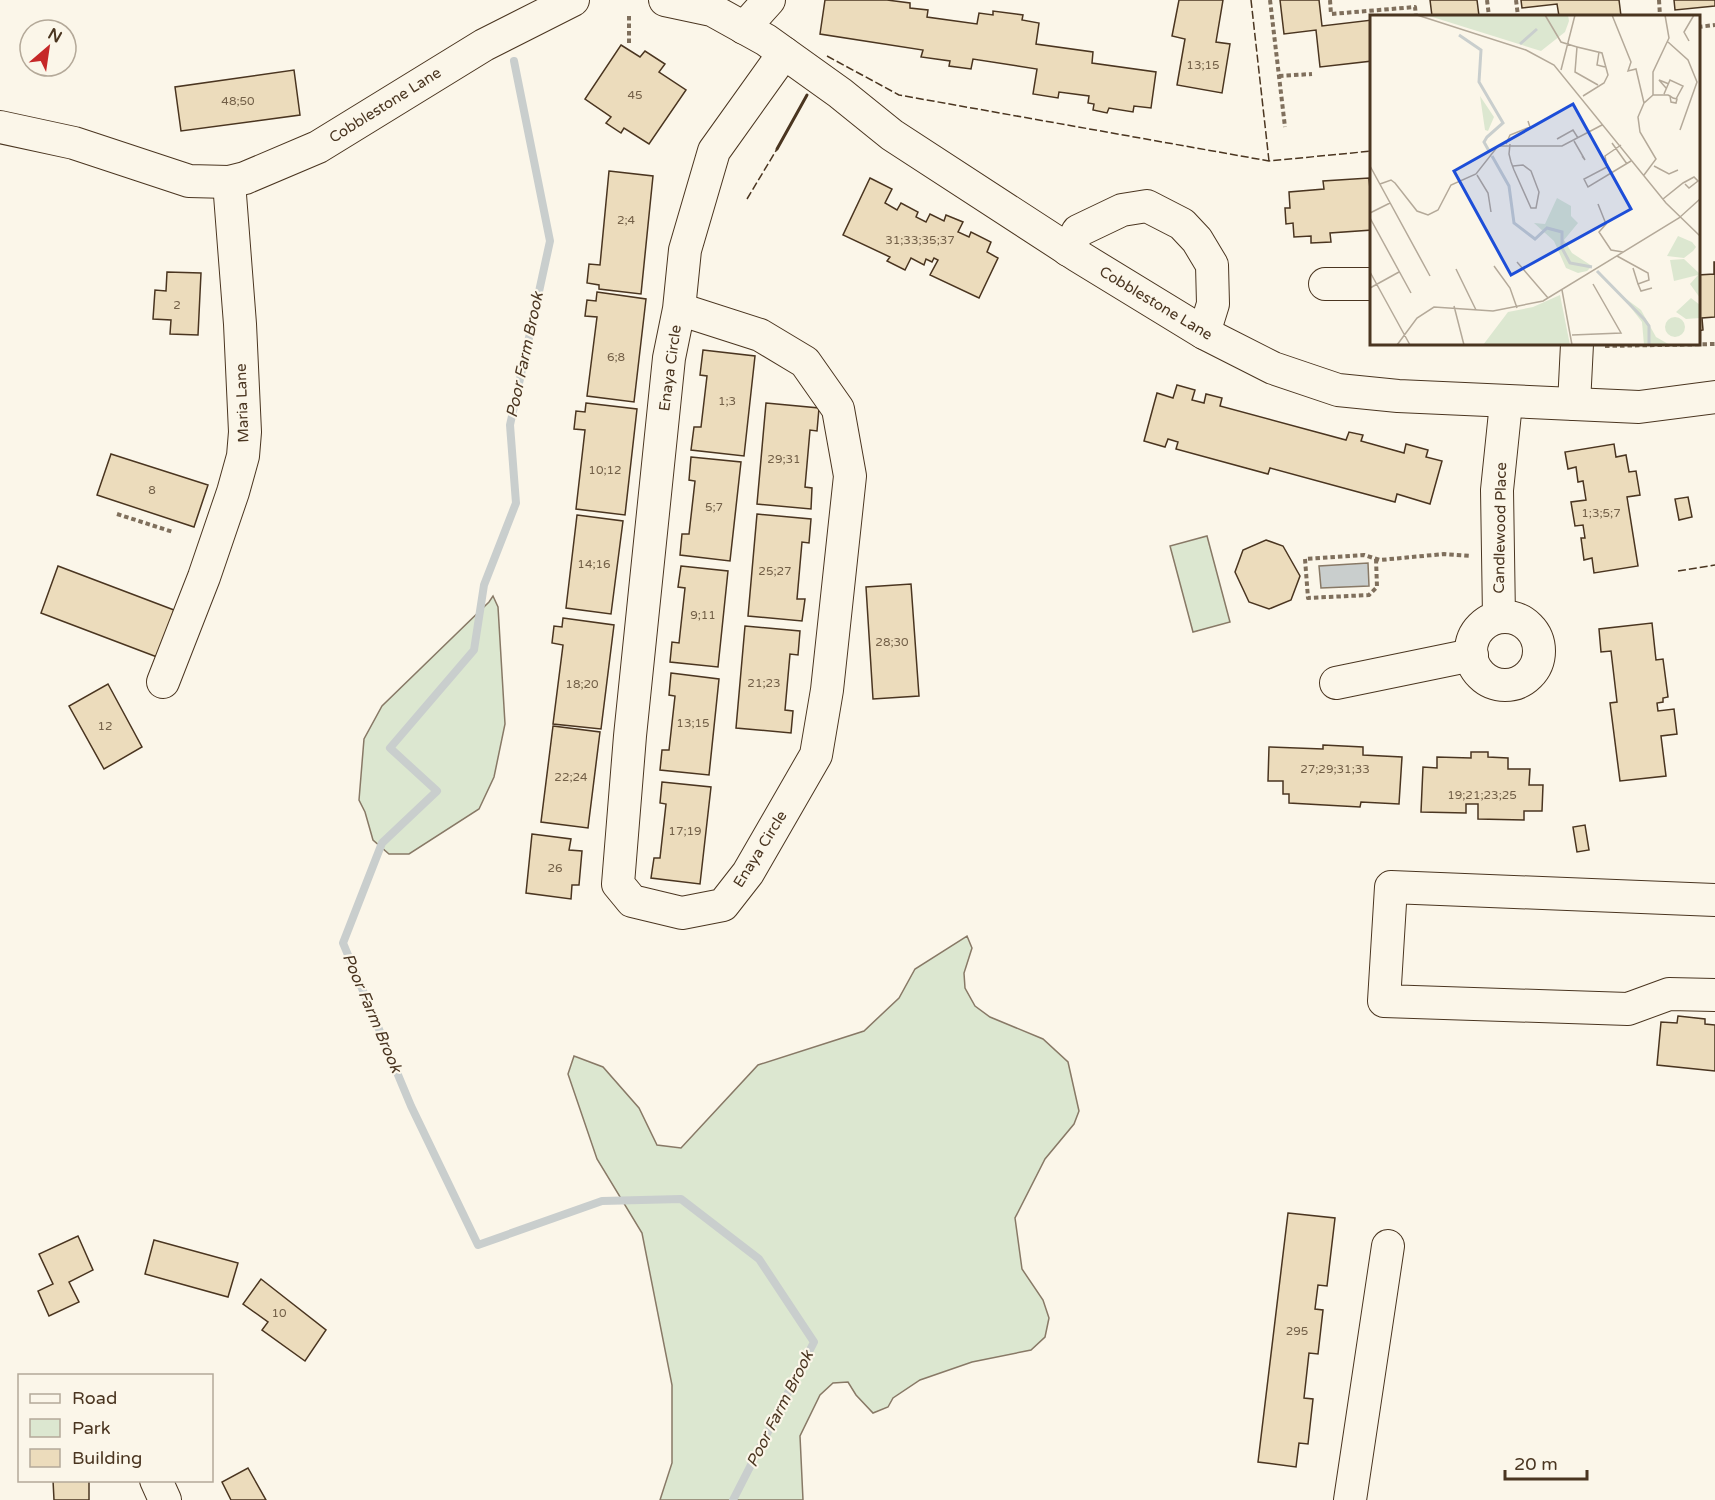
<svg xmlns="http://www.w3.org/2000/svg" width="1715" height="1500" font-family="'Varela Round',sans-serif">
  <rect width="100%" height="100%" fill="#fbf6e9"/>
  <g fill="#dce7d0" stroke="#887966" stroke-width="1.5">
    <path d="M1207 536 1230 622 1193 632 1170 546Z"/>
    <path d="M493 596 498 607 505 724 494 777 479 809 409 854H389L373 840 365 812 359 800 364 739 382 706 489 602Z"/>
    <path d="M967 936 972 948 964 973 965 988 975 1006 990 1017 1043 1039 1068 1062 1079 1111 1074 1124 1045 1159 1015 1218 1022 1269 1043 1300 1049 1318 1045 1337 1031 1350 972 1362 920 1380 893 1398 888 1407 873 1413 856 1395 848 1382 833 1383 820 1395 800 1436 803 1500H660L672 1463V1385L642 1233 597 1159 568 1074 574 1056 603 1067 639 1108 657 1145 681 1148 758 1065 864 1031 899 998 915 969Z"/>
  </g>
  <path fill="#c9cecd" stroke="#887966" stroke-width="1.5" d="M1368 563 1369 586 1321 588 1319 566Z"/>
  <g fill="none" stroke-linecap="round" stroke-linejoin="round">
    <path stroke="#c9cecd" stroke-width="8" d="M514 61 550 241 510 425 516 503 484 585 474 650 390 748 437 791 382 843 343 943 411 1106 478 1245 602 1201 681 1199 759 1259 814 1342 733 1500"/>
  </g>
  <g fill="#ecdcbc" stroke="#4a3520" stroke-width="1.5">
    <path d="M825 0H887L910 3V8L928 10 927 17 977 24 979 13 993 15V11L1023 15 1022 20 1039 23 1036 44 1093 52 1092 63 1156 72 1151 108 1134 106 1133 112 1109 108 1107 113 1093 110 1094 104 1088 103 1089 96 1059 92 1058 98 1033 94 1037 69 973 59 971 69 949 66 950 61 921 57 923 50 820 34Z"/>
    <path d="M1179 0H1223L1216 42 1230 44 1222 93 1177 85 1185 39 1172 36Z"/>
    <path d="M1280 0H1319L1322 26 1372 20V61L1320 67 1316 30 1284 34Z"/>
    <path d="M1430 0H1477L1479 16H1432Z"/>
    <path d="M1521 0H1619L1621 16H1559L1557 4 1522 8Z"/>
    <path d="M1674 0H1715V6L1675 10Z"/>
    <path d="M621 45 640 57 645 51 665 64 659 72 686 90 649 144 624 128 621 133 606 123 611 117 585 99Z"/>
    <path d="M294 70 300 115 181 131 175 87Z"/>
    <path d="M609 171 653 176 641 294 599 289V285L587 283 589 264 600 265Z"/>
    <path d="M870 178 892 189 885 203 897 210 901 203 918 212 916 217 926 222 930 214 944 221 946 215 963 222 958 232 969 237 971 232 991 242 987 252 998 258 979 298 930 275 938 260 934 258 932 262 926 259 924 265 911 258 905 270 887 261 890 257 843 235Z"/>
    <path d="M1369 178 1370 189H1372V230L1330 233 1331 242 1311 243V236L1294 237 1293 223 1286 224 1285 208H1290L1289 192 1324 189 1323 181Z"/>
    <path d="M1714 262H1715V317L1702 318 1703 330 1698 331V275L1714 274Z"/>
    <path d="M167 272 201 273 198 335 170 334 171 320 153 319 155 290 166 291Z"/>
    <path d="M597 292 646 299 634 402 587 396 597 317 585 316 587 300 596 301Z"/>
    <path d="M703 350 755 356 744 456 691 450 694 427H701L707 376 700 375Z"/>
    <path d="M1177 385 1195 390 1192 400 1204 403 1206 394 1222 398 1220 406 1346 440 1349 432 1363 435 1361 441 1404 453 1406 444 1428 450 1426 457 1442 461 1430 504 1397 494 1395 502 1270 468 1268 474 1176 449 1178 442 1168 439 1165 447 1144 441 1157 393 1173 398Z"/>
    <path d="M586 403 637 409 625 515 576 509 585 430 574 429 576 411 585 412Z"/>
    <path d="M766 403 819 408 817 431 810 430 805 487 812 488 811 509 757 504Z"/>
    <path d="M1614 444 1616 457 1626 455 1629 472 1636 471 1640 495 1627 497 1638 566 1594 573 1592 558 1584 560 1581 538H1585L1583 525 1575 526 1571 502 1586 500 1583 481 1578 482 1576 467 1568 469 1565 452Z"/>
    <path d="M111 454 208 485 194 527 97 495Z"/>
    <path d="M691 457 741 462 730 561 680 555 682 534H689L695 481 689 480Z"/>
    <path d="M1688 497 1692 517 1679 520 1675 499Z"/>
    <path d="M757 514 811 519 809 543 802 542 797 599H805L802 621 748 616Z"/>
    <path d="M577 515 623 521 611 614 566 608Z"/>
    <path d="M1266 540 1283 546 1300 576 1291 600 1269 609 1249 602 1235 572 1243 550Z"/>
    <path d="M58 566 174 610 157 657 41 613Z"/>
    <path d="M681 566 728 571 718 667 670 662 672 642 679 643 685 588 678 587Z"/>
    <path d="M911 584 919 696 873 699 866 587Z"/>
    <path d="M563 618 614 625 601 729 553 724 563 645 552 643 554 626 562 627Z"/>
    <path d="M1652 623 1656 660 1663 659 1668 697 1663 698V702L1657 703 1658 711 1674 709 1677 734 1661 736 1666 776 1620 781 1610 703 1617 702 1611 651 1601 652 1599 629Z"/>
    <path d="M745 626 800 631 798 655 790 654 785 710 793 711 791 733 736 728Z"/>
    <path d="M671 673 719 679 709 775 660 770 662 750H669L675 696 669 695Z"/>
    <path d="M108 684 142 747 104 769 69 706Z"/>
    <path d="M553 726 600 732 588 828 541 822Z"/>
    <path d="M1323 745 1363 747V755L1402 757 1399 804 1361 802 1360 807 1289 803V794H1283V781H1268L1269 747 1323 749Z"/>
    <path d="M1471 752H1488V757L1508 758V769H1530L1529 785H1543L1542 811H1524V820L1478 819V804H1466V813L1421 812 1423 767 1437 768V757L1471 758Z"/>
    <path d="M662 782 711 787 700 884 651 878 654 858H660L666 804 660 803Z"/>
    <path d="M1585 825 1589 850 1577 852 1573 827Z"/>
    <path d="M532 834 571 839 569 850 582 851 579 885H572L571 899 526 893Z"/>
    <path d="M1678 1016 1705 1019V1024L1715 1025V1071L1657 1065 1661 1022 1677 1023Z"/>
    <path d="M1288 1213 1335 1218 1327 1286 1318 1285 1315 1309 1323 1310 1318 1354 1309 1353 1304 1398 1313 1399 1308 1444 1299 1443 1296 1467 1258 1462Z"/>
    <path d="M78 1236 93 1270 69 1282 79 1302 49 1316 38 1291 53 1284 39 1254Z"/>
    <path d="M154 1240 238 1263 228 1297 145 1274Z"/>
    <path d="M261 1279 326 1330 305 1361 262 1330 268 1322 243 1304Z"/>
    <path d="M248 1468 266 1500H231L222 1482Z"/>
    <path d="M53 1480H89V1500H54Z"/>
  </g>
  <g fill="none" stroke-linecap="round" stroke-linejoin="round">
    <defs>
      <g id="minor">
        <path d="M665 0 712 10 766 40 840 93 892 135 1078 256 1204 333 1273 368 1338 390 1398 396 1639 407 1715 397"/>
        <path d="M744 28 769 0"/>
        <path d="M0 127 74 143 189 181 229 182 245 178 318 147 484 45 573 0"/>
        <path d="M1068 250 1078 231 1122 210 1147 206 1182 224 1197 240 1212 265 1213 304 1204 333"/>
        <path d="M1325 284H1372"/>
        <path d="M679 309 760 335 805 362 838 409 850 476 827 690 816 755 748 873 723 905 682 913 632 901 618 884 630 736 669 358 679 309 685 250 714 151 784 53"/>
        <path d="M1574 404 1577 344"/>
        <circle cx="1505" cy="651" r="34"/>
        <path d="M1499 617 1497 490 1506 403"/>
        <path d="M163 682 204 577 233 492 243 456 245 432 240 324 229 182"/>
        <path d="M1336 683 1472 655"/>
        <path d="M1715 900 1391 887 1384 1001 1628 1009 1669 994 1715 995"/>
        <path d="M156 1480 165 1500"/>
        <path d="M1350 1500 1388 1246"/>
      </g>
    </defs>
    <use href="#minor" stroke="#4a3520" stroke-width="34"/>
    <g stroke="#7f6f5c" stroke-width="4" stroke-dasharray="4.5 3" stroke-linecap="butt">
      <path d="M1270 0 1285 127"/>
      <path d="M1330 0 1331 14 1415 7 1416 16"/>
      <path d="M1487 0 1489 16"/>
      <path d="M1516 0 1518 16"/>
      <path d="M1659 0 1660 16"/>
      <path d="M1698 27 1715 25"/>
      <path d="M629 43V13"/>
      <path d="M1279 76 1312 74"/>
      <path d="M1605 346 1715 344"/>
      <path d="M117 514 173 532"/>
      <path d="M1376 559 1377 587 1369 595 1308 598 1305 559 1364 555 1380 560 1444 554 1471 556"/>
    </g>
    <use href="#minor" stroke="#fbf6e9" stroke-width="32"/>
    <g stroke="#4a3520" stroke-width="1.5" stroke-dasharray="8 3" stroke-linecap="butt">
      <path d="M1251 0 1269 161"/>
      <path d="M827 56 899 95 1269 161 1372 151"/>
      <path d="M747 199 777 149"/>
      <path d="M1678 571 1715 565"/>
    </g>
    <path stroke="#4a3520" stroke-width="3" d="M777 149 807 95"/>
  </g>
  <g text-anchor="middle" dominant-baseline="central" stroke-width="4.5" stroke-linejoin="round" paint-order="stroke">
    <g font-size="12" fill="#725f47">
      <text x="1203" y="65">13;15</text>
      <text x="635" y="95">45</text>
      <text x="238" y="101">48;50</text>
      <text x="626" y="220">2;4</text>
      <text x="920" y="240">31;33;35;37</text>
      <text x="177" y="305">2</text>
      <text x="616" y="357">6;8</text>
      <text x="727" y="401">1;3</text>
      <text x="784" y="459">29;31</text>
      <text x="605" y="470">10;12</text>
      <text x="152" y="490">8</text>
      <text x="714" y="507">5;7</text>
      <text x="1601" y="513">1;3;5;7</text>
      <text x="594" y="564">14;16</text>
      <text x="775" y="571">25;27</text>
      <text x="703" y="615">9;11</text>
      <text x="892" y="642">28;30</text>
      <text x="764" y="683">21;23</text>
      <text x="582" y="684">18;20</text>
      <text x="693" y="723">13;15</text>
      <text x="105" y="726">12</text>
      <text x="1335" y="769">27;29;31;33</text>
      <text x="571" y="777">22;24</text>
      <text x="1482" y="795">19;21;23;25</text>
      <text x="685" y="831">17;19</text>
      <text x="555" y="868">26</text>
      <text x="279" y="1313">10</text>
      <text x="1297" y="1331">295</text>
    </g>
    <g font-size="15" fill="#4a3520" stroke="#fbf6e9">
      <text transform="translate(385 105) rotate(-32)">Cobblestone Lane</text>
      <text transform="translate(1156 303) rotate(31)">Cobblestone Lane</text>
      <text transform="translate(670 368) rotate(-82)">Enaya Circle</text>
      <text transform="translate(242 403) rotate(-92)">Maria Lane</text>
      <text transform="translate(1500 528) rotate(-89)">Candlewood Place</text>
      <text transform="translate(760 849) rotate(-58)">Enaya Circle</text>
    </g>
    <g font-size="16" font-style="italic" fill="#4a3520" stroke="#fbf6e9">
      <text transform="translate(525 355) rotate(-78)">Poor Farm Brook</text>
      <text transform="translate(372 1013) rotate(67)">Poor Farm Brook</text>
      <text transform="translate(780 1409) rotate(-63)">Poor Farm Brook</text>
    </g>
  </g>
  <g transform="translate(1370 15)">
    <rect width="330" height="330" fill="#fbf6e9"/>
    <path d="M56 0H198L199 6 195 17 171 36ZM110 81 124 102 118 116 115 115ZM187 183 201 191V201L208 208 194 225 202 238 222 251 217 256 208 258 196 253 184 226 164 208 175 209ZM308 221 322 227 326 232 323 236 314 243 297 241ZM314 244 330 259V283L320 269 328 260 304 266 300 245ZM190 280 200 330H113L138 297 163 292ZM251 280 271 295 286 322 300 330H274L272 307ZM321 283 330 290V303L316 304 306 297ZM295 312a10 10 0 1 1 20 0a10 10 0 1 1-20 0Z" fill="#dce7d0"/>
    <path fill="none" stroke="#c9cecd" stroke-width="3" d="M89 20 111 35 109 67 133 108 117 122 114 127 119 136M150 29 167 14M122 141 139 171 144 208 165 224 177 213 192 217V233L200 248 222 252M227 256 274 304 279 311V330"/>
    <path fill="none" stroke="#b4a999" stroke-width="1.5" d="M47 0 156 35 184 50 296 188 330 221M175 0 191 27 207 32M242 0 261 47 258 56 266 54 274 88 283 80V57L299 23 295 0M319 26 314 17 324 0M298 27 318 45 327 67 310 115M229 37 227 50 235 52M191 55 205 0M296 73 289 65 299 69M294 79 300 65 313 71 306 84M283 80H298L300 81 303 83 307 84 306 88 301 87 300 81M213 81 234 68 238 60 232 38 207 32 205 57 228 70M187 124 203 115 208 123M204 126 215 145 212 141M242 128 257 149M136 129 140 120 160 112 158 106M140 129 139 139 141 147 144 155 161 193H166L169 177 161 156 153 150 143 151M251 130 235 141 237 152 214 164 218 172 261 146M0 151 60 261M284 151 299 159 308 155M107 160 118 178 121 197M274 160 286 144 270 117 268 102 274 88M10 169 21 165 25 168 47 196 58 200 68 195 81 170 106 159 128 131H192L232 110M293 184 313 168 324 162 328 166 319 173 315 169M228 189 236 209 229 217 241 235 253 237M0 198 20 188M0 203 41 278M247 241 278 258 279 265 268 269 263 253M147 247 178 283M124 251 140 273 147 293M86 254 106 295M0 257 40 330M268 269 271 276 282 273M0 273 29 257M192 275 202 330M84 291 94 330M202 320 251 318 223 269M27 330 47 303 64 292 123 296 173 286 309 203 330 184"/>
    <path fill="#1d4ed8" fill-opacity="0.15" stroke="#1d4ed8" stroke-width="3" d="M203 89 261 194 141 260 84 156Z"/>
    <rect width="330" height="330" fill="none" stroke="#4a3520" stroke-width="3"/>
  </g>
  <rect x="18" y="1374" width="195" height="108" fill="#fbf6e9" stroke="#b4a999" stroke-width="1.5"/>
  <rect x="30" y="1394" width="30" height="9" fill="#fbf6e9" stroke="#b4a999" stroke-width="1.5"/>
  <text x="72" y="1404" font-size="18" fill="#4a3520">Road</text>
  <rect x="30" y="1419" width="30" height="18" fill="#dce7d0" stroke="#b4a999" stroke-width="1.5"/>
  <text x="72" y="1434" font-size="18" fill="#4a3520">Park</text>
  <rect x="30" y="1449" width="30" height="18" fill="#ecdcbc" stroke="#b4a999" stroke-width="1.5"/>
  <text x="72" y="1464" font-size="18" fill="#4a3520">Building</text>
  <g transform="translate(48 48) rotate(29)"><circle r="28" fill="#fbf6e9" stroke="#b4a999" stroke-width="1.5"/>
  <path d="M0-4.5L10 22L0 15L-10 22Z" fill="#c62828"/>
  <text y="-9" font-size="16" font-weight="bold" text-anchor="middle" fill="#4a3520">N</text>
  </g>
  <path d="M1505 1470v9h82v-9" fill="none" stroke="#4a3520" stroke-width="3"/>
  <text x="1514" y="1470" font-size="18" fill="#4a3520" stroke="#fbf6e9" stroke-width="4.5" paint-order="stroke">20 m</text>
</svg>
